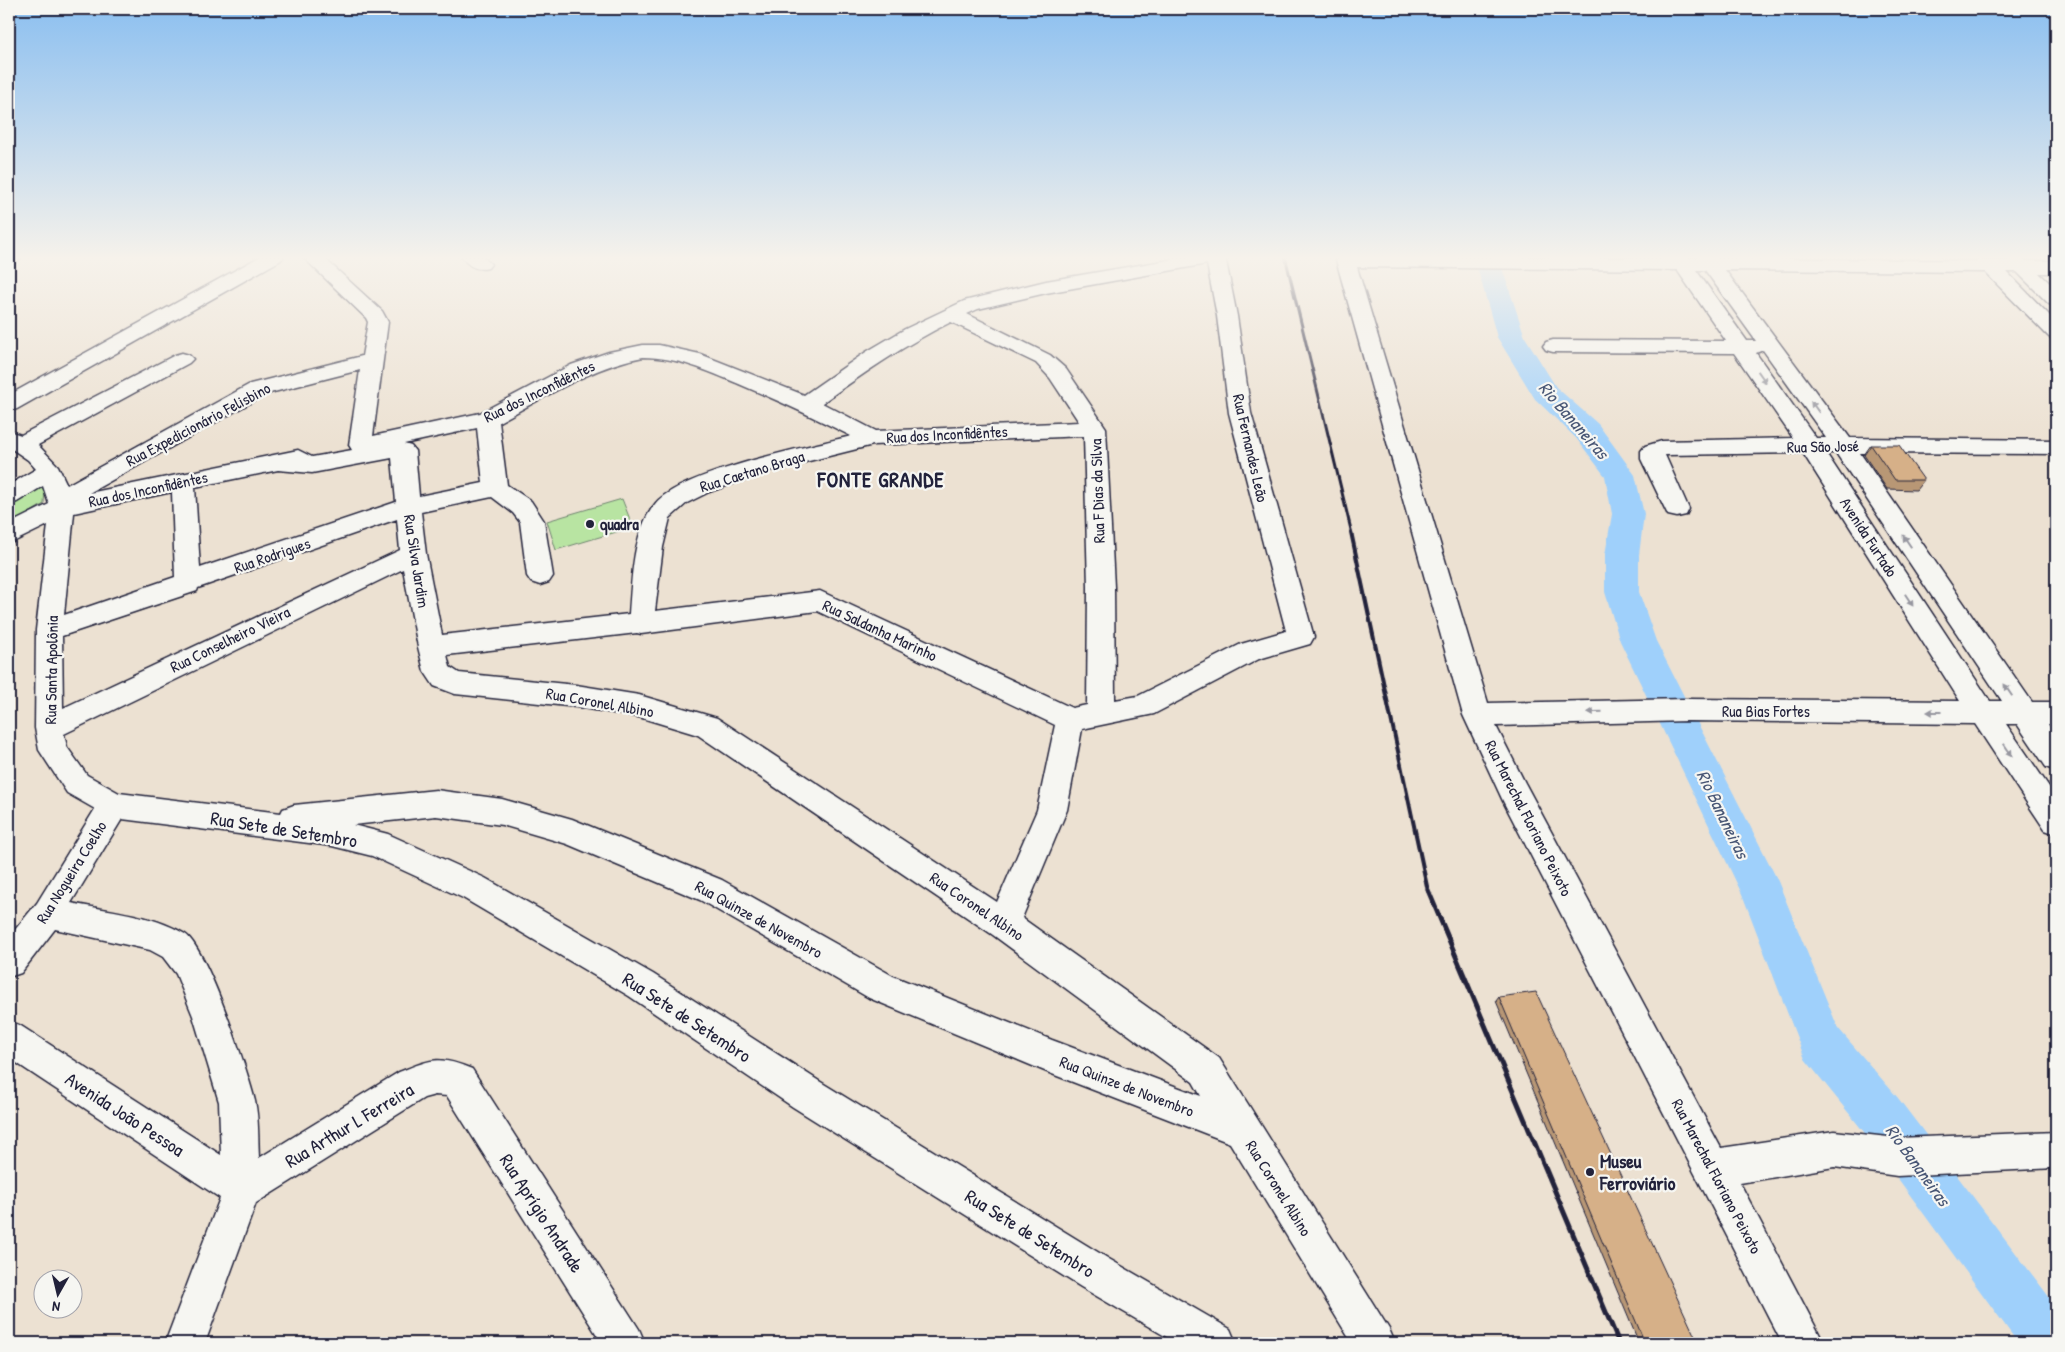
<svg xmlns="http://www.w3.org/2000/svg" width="2065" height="1352" font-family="'Patrick Hand',sans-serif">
  <rect width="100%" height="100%" fill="#ece1d2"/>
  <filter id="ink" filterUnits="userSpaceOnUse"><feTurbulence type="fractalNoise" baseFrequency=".02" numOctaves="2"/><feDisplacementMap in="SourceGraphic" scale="10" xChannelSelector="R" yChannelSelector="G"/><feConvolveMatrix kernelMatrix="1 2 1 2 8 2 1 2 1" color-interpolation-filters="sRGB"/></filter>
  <g filter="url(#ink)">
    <g fill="#b8e4a2" stroke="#6d836e">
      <path d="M46 468 44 504 9 525V495Z"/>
      <path d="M622 499 633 527 556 550 547 521Z"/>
    </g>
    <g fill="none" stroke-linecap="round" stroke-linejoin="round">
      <path fill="#9fd0fb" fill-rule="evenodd" d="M1474 256H1498L1525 337 1556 387 1598 424 1635 475 1644 514 1639 555V592L1656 641 1777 879 1838 1028 1898 1098 2056 1306V1343H2018L1864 1132 1805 1059 1742 894 1620 641 1605 592V555L1612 514 1605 476 1576 438 1535 399 1497 337Z"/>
      <defs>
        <g id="minor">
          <path d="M9 256H22L19 260 9 263Z"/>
          <path d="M261 256H284L281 260 17 409 9 411V395Z"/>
          <path d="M302 256H322L382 311 388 322 373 436 480 413 571 365 609 352 643 345H659L700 354 804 395 866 352 905 329 964 301 1046 281 1192 256H1225L1237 316 1251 413 1314 637 1310 644 1259 659 1154 714 1082 729 1067 810 1022 918 1219 1058 1389 1329 1395 1343H1352L1230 1143 1052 1074 869 998 700 900 567 844 502 825 436 816 353 825 388 834 485 878 653 974 819 1081 1109 1259 1230 1329 1236 1343H1177L1081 1287 793 1107 629 996 463 898 372 856 332 846 122 819 71 903C108 911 152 914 185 934 207 948 248 1072 255 1101 259 1119 258 1140 259 1158L399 1072C432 1059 438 1055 472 1069L639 1329 645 1343H602L447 1096 435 1095 424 1098 256 1203 205 1343H165L220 1198 9 1058V1021L21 1026 221 1155 219 1102 193 1016 176 974 163 957 150 950 55 929 21 973 9 977V937L37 903 95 809 67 793 39 750 35 728 36 630 48 525 9 544V524L49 504 43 486 17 502 9 504V485L36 469 28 460 9 447V431L21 435 175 355 182 353 189 355 193 359 189 363 38 445 58 466 67 485 250 384 362 356 368 322 366 318ZM1207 264 1217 316 1229 413 1286 631 1241 644 1138 696 1115 700 1114 587 1106 428 1066 369 1050 355 967 314 978 309 1046 293ZM951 322 1036 363 1050 378 1079 422 876 431 822 403C864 373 904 345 951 322ZM643 357C678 357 707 371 739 384 777 400 814 417 851 436 810 446 678 473 655 504 632 533 632 579 629 614L442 635 426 554 421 512 492 497 513 513 520 522 527 576 531 582 540 585 549 582 553 576 544 521 531 501 507 485 499 422C545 397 591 367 643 357ZM360 370 349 445 352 450 312 457 298 450 89 493 266 394ZM477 428 483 483 419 496 415 451 411 446 404 444ZM1084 436 1088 587 1087 705 1072 708 820 591 655 611 663 547 670 518 687 503 709 492 769 471 873 445ZM392 458 396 502 200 568 195 487 278 470 312 473ZM172 492 175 577 64 615 74 513ZM397 519 400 550 63 708 62 636 197 591 198 588ZM403 569 418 647 424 671 434 686 455 694 576 707 639 717 698 735 993 935 1193 1082 1201 1096 1052 1040 893 976 722 880 572 819 502 799 436 790 294 805 283 809 281 813 119 793 87 775 67 747 64 734ZM817 611 1055 725 1037 810 997 902 717 718 639 695 576 685 459 673 450 667 447 655 637 633 641 634Z"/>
          <path d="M461 256H482L491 264 488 268C476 271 468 266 461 256Z"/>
          <path d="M1335 256 1669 258 1668 256H1686L1688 258H1697L1696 256H1714L1717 258 2007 261 2009 257 2017 256 2027 261H2056V273H2039L2056 289V306L2049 304 2017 272H2007L2056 322V339L2049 337 1985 272 1725 270 1850 438 2056 440V454L1860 453 2032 702H2056V724H2048L2056 736V771L2046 767 2017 724H2006L2056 797V834L2045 830 1975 724 1687 721 1496 726 1525 783 1721 1148 1834 1131 1897 1138 2056 1132V1168L1897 1176 1834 1167 1740 1183 1824 1343H1782L1503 801 1463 715ZM1357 267 1677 270 1726 341 1553 340 1546 342 1543 346 1546 350 1553 352 1734 353 1793 438 1662 441 1645 446 1641 451V459L1668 515 1677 517 1686 515 1689 509 1665 455 1803 453 1960 701 1687 699 1488 703ZM1696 270H1705L1756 341H1747ZM1763 350 1826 438H1816L1756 353ZM1826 453H1836L2002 701H1990Z"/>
        </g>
      </defs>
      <use href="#minor" stroke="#22223b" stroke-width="3"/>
      <use href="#minor" fill="#f6f6f2" fill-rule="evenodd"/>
      <path stroke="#22223b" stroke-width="3" d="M1285 256 1352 534"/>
      <path stroke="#22223b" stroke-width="4" d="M1351 532 1428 891"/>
      <path stroke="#22223b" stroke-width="5" d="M1428 890 1619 1343"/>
    </g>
    <g fill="#b89775" stroke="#22223b">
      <path d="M1871 445 1924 480 1916 490 1887 489 1864 455Z"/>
      <path d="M2056 726V735L2053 728Z"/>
      <path d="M1499 997 1698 1343H1639L1496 1001Z"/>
    </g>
    <g fill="#d6b088" stroke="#22223b">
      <path d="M1871 445H1899L1924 480H1895Z"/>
      <path d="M1536 992 1698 1343H1645L1499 997Z"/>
    </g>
    <defs><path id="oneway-solid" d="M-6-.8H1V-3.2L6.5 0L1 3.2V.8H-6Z" transform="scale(1.25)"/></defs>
    <g fill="#9797a0">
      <use href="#oneway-solid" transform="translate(1762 377) rotate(55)"/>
      <use href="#oneway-solid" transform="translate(1815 407) rotate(-126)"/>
      <use href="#oneway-solid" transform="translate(1907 541) rotate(-124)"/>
      <use href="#oneway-solid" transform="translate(1909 600) rotate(57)"/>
      <use href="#oneway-solid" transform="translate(2008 690) rotate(-124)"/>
      <use href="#oneway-solid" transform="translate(1595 712) rotate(179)"/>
      <use href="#oneway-solid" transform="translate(1934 712) rotate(-180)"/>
      <use href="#oneway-solid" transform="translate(2008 750) rotate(56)"/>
    </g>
  </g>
  <linearGradient id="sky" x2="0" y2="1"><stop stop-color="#8bbff0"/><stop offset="0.58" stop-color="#f6f2eb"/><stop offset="1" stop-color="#f6f2eb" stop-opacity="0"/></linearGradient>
  <rect width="2065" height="445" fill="url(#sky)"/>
  <g fill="#22223b" stroke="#f6f6f2" stroke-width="2">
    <circle cx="590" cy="524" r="5"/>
    <circle cx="1590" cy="1172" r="5"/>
  </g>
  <g text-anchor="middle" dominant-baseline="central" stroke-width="4.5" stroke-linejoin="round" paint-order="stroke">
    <g font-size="16" fill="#22223b" stroke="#f6f6f2">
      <text transform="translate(539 391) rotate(-26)">Rua dos Inconfidêntes</text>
      <text transform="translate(198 424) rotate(-28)">Rua Expedicionário Felisbino</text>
      <text transform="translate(947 434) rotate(-3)">Rua dos Inconfidêntes</text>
      <text transform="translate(1823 446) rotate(-1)">Rua São José</text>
      <text transform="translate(1251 448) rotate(77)">Rua Fernandes Leão</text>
      <text transform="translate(752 471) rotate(-17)">Rua Caetano Braga</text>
      <text transform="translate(148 489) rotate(-12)">Rua dos Inconfidêntes</text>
      <text transform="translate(1097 491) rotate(-92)">Rua F Dias da Silva</text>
      <text transform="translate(1869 537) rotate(57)">Avenida Furtado</text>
      <text transform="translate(272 555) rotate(-19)">Rua Rodrigues</text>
      <text transform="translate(417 561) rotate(81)">Rua Silva Jardim</text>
      <text transform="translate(880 630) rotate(25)">Rua Saldanha Marinho</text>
      <text transform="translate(230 639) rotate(-26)">Rua Conselheiro Vieira</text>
      <text transform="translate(51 670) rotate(-89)">Rua Santa Apolônia</text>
      <text transform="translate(600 702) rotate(10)">Rua Coronel Albino</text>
      <text x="1766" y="711">Rua Bias Fortes</text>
      <text transform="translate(1529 818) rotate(63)">Rua Marechal Floriano Peixoto</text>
      <text transform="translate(71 872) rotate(-58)">Rua Nogueira Coelho</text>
      <text transform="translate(977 906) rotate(34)">Rua Coronel Albino</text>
      <text transform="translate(759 919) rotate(29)">Rua Quinze de Novembro</text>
      <text transform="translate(1127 1086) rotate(21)">Rua Quinze de Novembro</text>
      <text transform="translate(1717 1176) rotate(62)">Rua Marechal Floriano Peixoto</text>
      <text transform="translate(1279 1188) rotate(58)">Rua Coronel Albino</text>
    </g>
    <g font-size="16" font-weight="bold" fill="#22223b" stroke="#f6f6f2" text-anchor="start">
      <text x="600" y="524">quadra</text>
    </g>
    <g font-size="18" font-style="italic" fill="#485675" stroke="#f6f6f2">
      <text transform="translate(1574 420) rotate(49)">Rio Bananeiras</text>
      <text transform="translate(1723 814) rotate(64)">Rio Bananeiras</text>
      <text transform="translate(1918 1165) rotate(54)">Rio Bananeiras</text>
    </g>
    <g font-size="19" fill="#22223b" stroke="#f6f6f2">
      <text transform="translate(284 829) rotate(9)">Rua Sete de Setembro</text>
      <text transform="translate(687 1017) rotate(33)">Rua Sete de Setembro</text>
      <text transform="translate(125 1114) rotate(33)">Avenida João Pessoa</text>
      <text transform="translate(349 1125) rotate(-31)">Rua Arthur L Ferreira</text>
      <text transform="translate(542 1213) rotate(57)">Rua Aprígio Andrade</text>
      <text transform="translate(1030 1233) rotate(32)">Rua Sete de Setembro</text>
    </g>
    <g font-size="19" font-weight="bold" fill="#22223b" stroke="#f6f6f2" text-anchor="start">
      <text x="1600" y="1161">Museu<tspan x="1600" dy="22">Ferroviário</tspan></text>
    </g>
    <g font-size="21" font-weight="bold" letter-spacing="1" fill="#22223b" stroke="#f6f6f2">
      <text x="881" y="479">FONTE GRANDE</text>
    </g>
  </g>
  <rect width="2065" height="1352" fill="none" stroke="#f6f6f2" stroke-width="30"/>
  <rect x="15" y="15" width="2035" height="1322" fill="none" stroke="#22223b" stroke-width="2" filter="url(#ink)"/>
  <g transform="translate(58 1294) rotate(188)"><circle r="24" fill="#f6f6f2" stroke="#a1a1a9"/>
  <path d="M0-4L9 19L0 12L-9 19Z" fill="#22223b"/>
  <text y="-8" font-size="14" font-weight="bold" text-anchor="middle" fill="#22223b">N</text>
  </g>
</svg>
